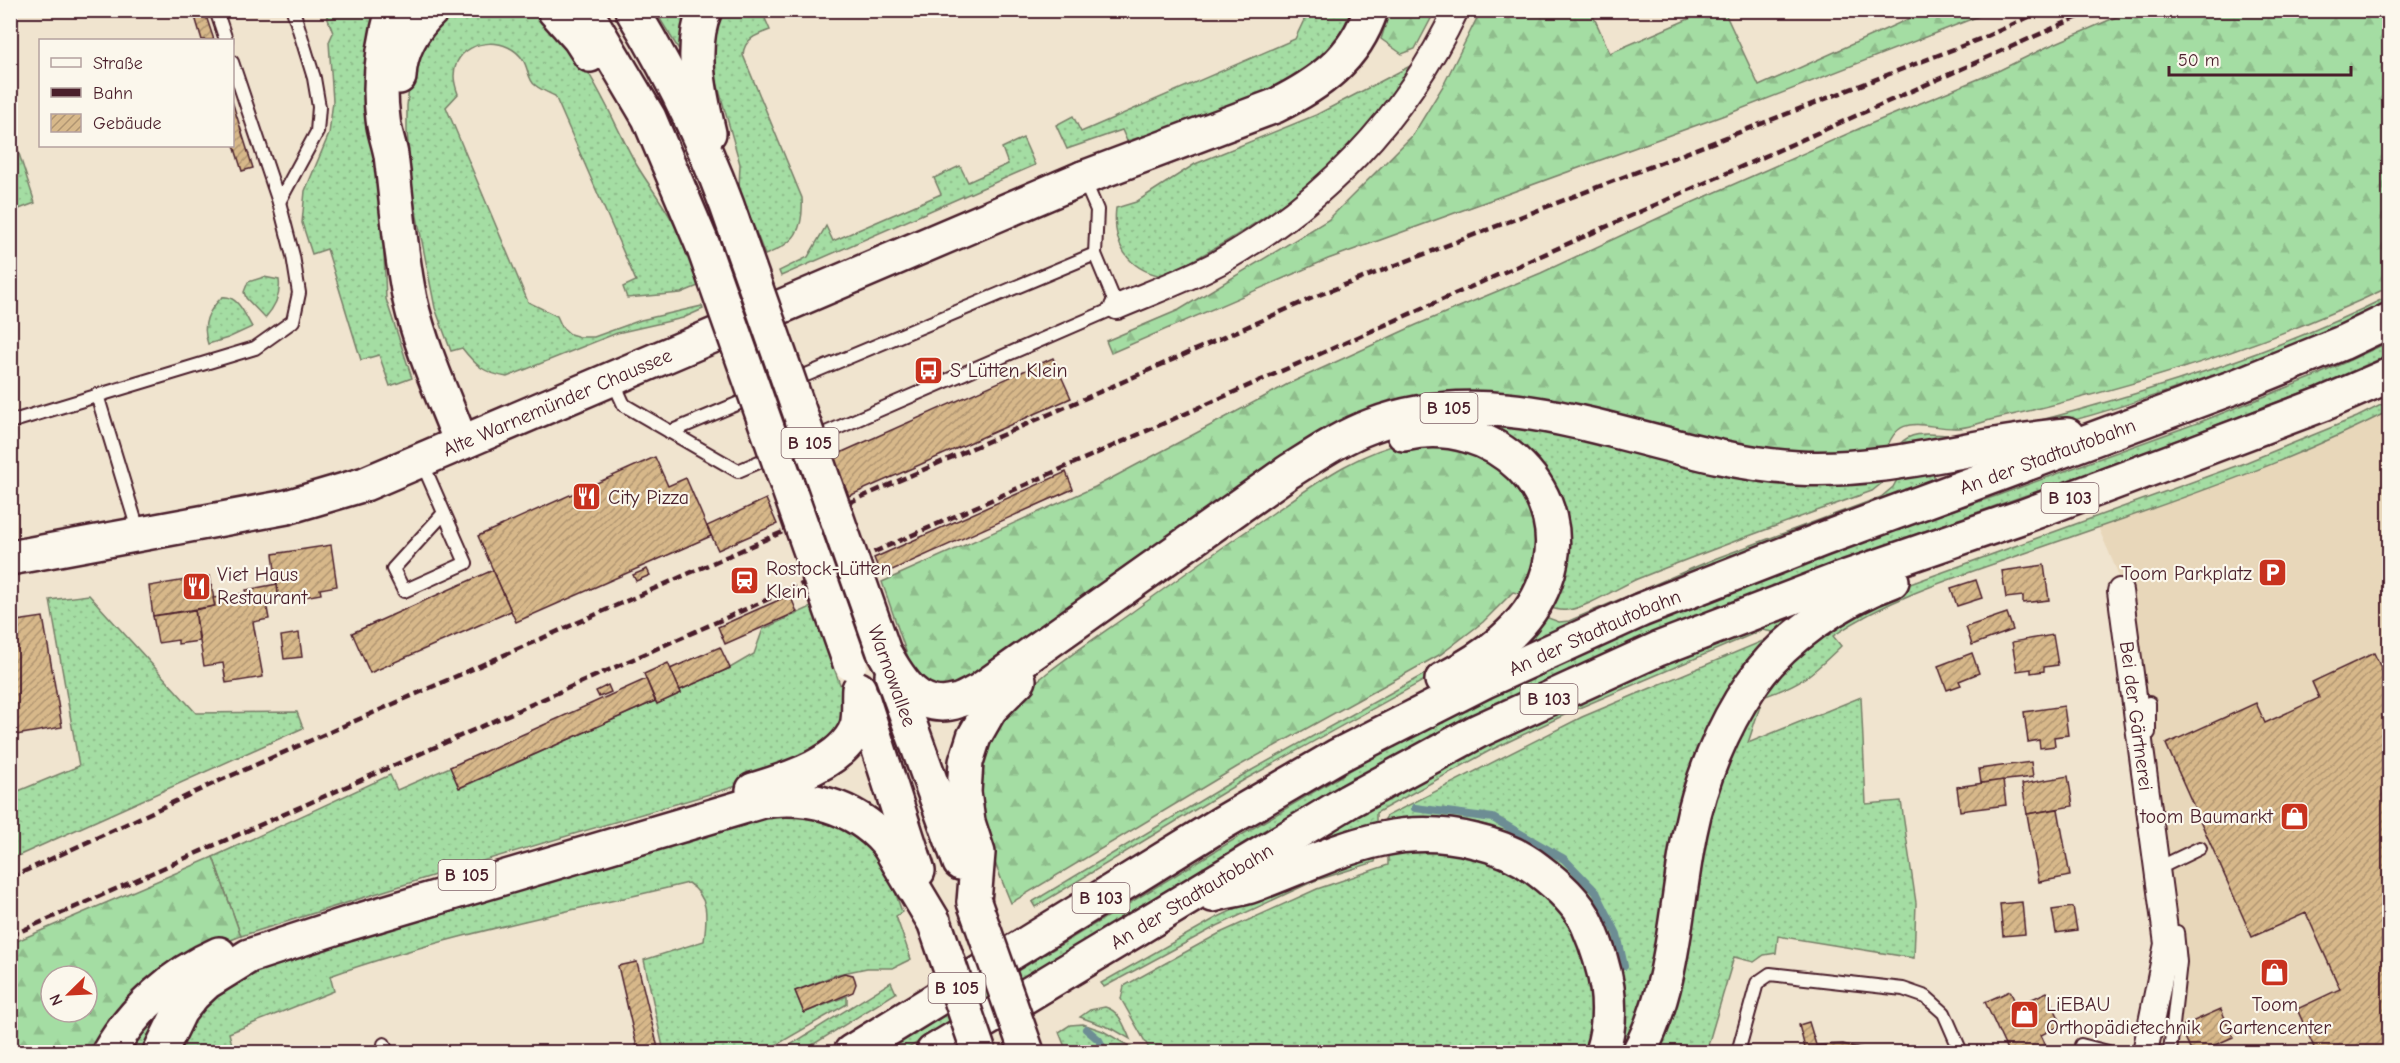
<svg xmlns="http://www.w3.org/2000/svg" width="2400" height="1063" font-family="'Comic Neue',sans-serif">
  <defs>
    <pattern id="grass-dots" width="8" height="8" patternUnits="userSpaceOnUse" patternTransform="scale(1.5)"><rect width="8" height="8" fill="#a4dda3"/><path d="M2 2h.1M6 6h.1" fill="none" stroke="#8fbd8c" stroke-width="1.8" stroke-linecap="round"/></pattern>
    <pattern id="forest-firs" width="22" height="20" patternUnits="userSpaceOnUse" patternTransform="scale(1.5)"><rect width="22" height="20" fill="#a4dda3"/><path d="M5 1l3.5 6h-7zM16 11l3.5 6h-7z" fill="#8fbd8c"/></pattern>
    <pattern id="building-hatch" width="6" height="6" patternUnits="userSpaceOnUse" patternTransform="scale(1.5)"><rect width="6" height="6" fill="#d7b88a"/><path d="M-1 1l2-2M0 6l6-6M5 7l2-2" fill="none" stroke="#b09571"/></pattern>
  </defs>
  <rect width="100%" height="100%" fill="#f0e4cf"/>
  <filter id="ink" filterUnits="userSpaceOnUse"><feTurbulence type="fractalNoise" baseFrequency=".0167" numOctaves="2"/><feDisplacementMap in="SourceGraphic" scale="12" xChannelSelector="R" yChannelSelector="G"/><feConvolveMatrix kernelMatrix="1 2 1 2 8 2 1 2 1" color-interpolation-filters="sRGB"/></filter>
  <g filter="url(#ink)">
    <path fill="#e8d7ba" d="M2389 411V1052H2145L2167 944 2117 571 2098 527 2250 472 2362 425Z"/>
    <g fill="url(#grass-dots)" stroke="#777e67" stroke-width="1.5">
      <path d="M531 10C586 47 606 109 636 164 648 184 662 202 673 222 685 242 692 264 698 286L681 293 627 298 623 287 636 281 555 96C549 93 541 90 535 85 528 80 528 67 523 60 509 37 469 38 457 62 452 73 454 83 458 94L446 107 528 302 557 316 562 327 570 334 580 337H594L641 320 702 306 703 309 683 318 617 333 507 377C484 373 476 366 462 348L451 351 435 308 413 196 407 132V106L411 69 440 20 454 11Z"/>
      <path d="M325 11H379L368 86 374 159 383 232 386 299 412 378 390 386 379 355 361 360 327 249 312 254 302 223 305 191 329 134 333 101 329 42 333 33Z"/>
      <path d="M655 11H689L683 56Z"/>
      <path d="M723 11H775L764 16 770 30C756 35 744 39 743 55L802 198C804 231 795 243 765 255L739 189 740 164 712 65 711 44Z"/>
      <path d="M1313 11H1351C1344 29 1333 47 1319 61 1282 98 1178 126 1127 141L1122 130 1067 149 1056 125 1073 116 1081 132 1295 39 1305 18Z"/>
      <path d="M1416 63C1402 83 1390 106 1373 123 1314 188 1241 238 1162 276 1127 269 1112 244 1116 208L1136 202 1195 164 1316 115Z"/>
      <path d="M10 126 35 203 11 212H10Z"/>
      <path d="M1023 138 1035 165 781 276 779 271 808 257 826 226 833 241 941 194 934 178 960 166 968 182 1008 164 1002 148Z"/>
      <path d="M264 277 279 280C281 294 275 307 265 318L246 298 244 292 248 282Z"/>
      <path d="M2389 296V305C2269 356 2147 404 2020 434 1980 443 1938 447 1898 453L1900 444C1913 428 1938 436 1956 435 1976 435 1999 429 2019 425 2058 417 2096 405 2134 394 2221 368 2307 337 2389 296Z"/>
      <path d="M222 297C238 295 245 315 252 327L228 338 208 344C201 324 208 311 222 297Z"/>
      <path d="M2389 342V355L2316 387 2122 461 1832 564 1651 634 1473 716 1270 827 902 1052H884L1263 822 1354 768 1468 706 1648 626 1828 552 1996 496 2200 422 2311 378Z"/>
      <path d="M2389 401V411C2276 469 2153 508 2034 550 1966 574 1893 595 1833 636L1841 646C1811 675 1803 683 1763 697L1748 743 1861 697 1866 804 1901 801 1916 903 1914 958 1778 936 1776 953 1764 955 1754 962 1734 957 1706 1052H1655L1714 795 1745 719 1795 651 1877 596 2247 462 2357 417Z"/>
      <path d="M1495 424 1887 479 1872 491C1794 519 1715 548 1637 579 1619 587 1585 609 1567 610 1561 611 1554 609 1549 607L1561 502C1549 468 1528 445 1496 428Z"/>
      <path d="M1933 468 1935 484 1501 657 1543 616 1559 622 1569 621 1714 559 1881 497 1893 487 1898 478Z"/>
      <path d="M89 595 196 713 297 712 303 728 11 859V794L79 766 50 600Z"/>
      <path d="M1516 601 1522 604 1450 666 1244 780 1035 907 1032 902 1243 775 1448 661C1473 643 1496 626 1516 601Z"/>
      <path d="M811 607 843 692 841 724 835 738 757 780 435 875 241 936 213 857 390 775 397 790 450 767 460 788 655 701 657 704 681 693 680 690 730 668 754 654 763 629Z"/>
      <path d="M1805 607 1784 634 1762 630 1579 708 1491 750 1376 813V828L1327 840 1325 836 1327 830 1487 743 1664 664Z"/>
      <path d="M1765 640 1774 643 1755 663 1657 955 1627 1052H1619C1625 1037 1624 1019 1624 1003 1624 958 1610 929 1583 895 1574 883 1565 870 1554 860 1511 822 1440 809 1386 824L1385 819 1387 816 1582 717Z"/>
      <path d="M801 810 855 830 886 865 902 912 896 916 911 959 893 968H867L838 974 795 991 804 1013 847 996V1004L764 1052H664L644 960 704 941C707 917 710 897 688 883 568 912 447 935 330 976L334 991 229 1033 234 1052H173L200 1006 249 966 738 819Z"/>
      <path d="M1388 850 1474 852 1549 892 1575 929 1595 992 1590 1052H1151L1121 999 1124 986 1220 933 1317 889 1388 865Z"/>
      <path d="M1378 851 1375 862 1314 881 1217 926 1104 987 1101 983 1216 918 1312 873Z"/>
      <path d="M891 982 896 993 801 1052H779Z"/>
      <path d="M174 997 146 1052H124Z"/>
      <path d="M1105 1007C1120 1011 1124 1026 1130 1039L1113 1029 1080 1017 1090 1010Z"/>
      <path d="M1083 1024 1103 1031 1139 1052H1067L1059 1032 1070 1025Z"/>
    </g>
    <g fill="url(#forest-firs)" stroke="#777e67" stroke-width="1.5" fill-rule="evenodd">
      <path d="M1481 10 1591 11 1610 53 1707 11H1724L1759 86 1926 11H1992L1733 112 1328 259 1111 353 1106 341 1179 310 1328 220 1413 135 1443 86Z"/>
      <path d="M1390 11H1435L1415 49 1402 54 1381 39Z"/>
      <path d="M2130 11H2389V287C2262 348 2128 389 1990 420 1980 423 1969 427 1959 428 1925 430 1898 408 1885 454L1828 456 1400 404 954 691 930 687 912 669 882 582 1095 487 1288 384 1416 325 1541 273 1680 208 1863 127 2000 70 2047 47Z"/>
      <path d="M1408 442 1460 444 1519 480 1540 541 1527 595 1513 592 1483 622 1441 654 1237 767 1011 903C992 856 966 801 986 750 994 730 1005 712 1019 696 1027 688 1038 681 1047 673 1073 653 1101 634 1128 615 1176 580 1224 546 1273 513 1315 484 1357 452 1408 442Z"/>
      <path d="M213 857 241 936 203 951 98 1052H11L10 944ZM51 976H87V1012H51Z"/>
    </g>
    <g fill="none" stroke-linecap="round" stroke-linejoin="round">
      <g stroke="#6d8d94" stroke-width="8">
        <path d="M1415 808 1493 818 1564 859 1596 892 1617 934 1624 966"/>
        <path d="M1086 1029 1099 1040 1105 1052"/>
      </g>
    </g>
    <g fill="url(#building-hatch)" stroke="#4a1f2b" stroke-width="1.5">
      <path d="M193 10H204L214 40H202Z"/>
      <path d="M232 101 253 168 242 171 232 139Z"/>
      <path d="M1053 358 1071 398 849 496 831 457Z"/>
      <path d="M655 457 668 486 686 478 711 536 516 622 478 536Z"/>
      <path d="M1066 472 1073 489 881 575 874 558Z"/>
      <path d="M766 499 777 524 718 550 707 526Z"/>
      <path d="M331 545 337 586 320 589 321 594 288 600 287 594 278 595 273 554Z"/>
      <path d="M2044 565 2049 600 2023 603V596L2006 598 2002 571Z"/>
      <path d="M647 569 650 575 636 581 633 575Z"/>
      <path d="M493 570 511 611 370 673 352 633Z"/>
      <path d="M210 576 215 606 153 616 149 586Z"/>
      <path d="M1976 580 1982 598 1957 606 1951 588Z"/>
      <path d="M277 584 278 595 265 597 269 619 253 622 263 677 226 683 223 663 204 666 195 610 215 606 213 598 247 593 246 590Z"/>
      <path d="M790 595 797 612 725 644 718 627Z"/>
      <path d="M195 610 199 641 178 644V640L158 643 153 616Z"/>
      <path d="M2007 613 2013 630 1972 645 1966 627Z"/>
      <path d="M43 617 62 727 10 736V622Z"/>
      <path d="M299 633 302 657 284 659 281 636Z"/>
      <path d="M2053 635 2058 665 2044 667V671L2031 673V669L2017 671 2012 642Z"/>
      <path d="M720 647 730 668 680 690 670 669Z"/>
      <path d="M1972 653 1979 673 1959 681 1961 685 1947 690 1938 666Z"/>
      <path d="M2374 653 2382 670 2390 666V1044L2370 1052H2316L2297 1009 2340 989 2306 913 2252 937 2166 744 2256 703 2265 723 2319 698 2312 682Z"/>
      <path d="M668 663 681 693 657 704 644 674Z"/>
      <path d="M646 679 655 701 459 788 450 767Z"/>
      <path d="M608 685 611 692 599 697 596 691Z"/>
      <path d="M2064 706 2068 735 2054 737 2055 746 2040 748 2039 740 2028 742 2024 712Z"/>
      <path d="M2031 762 2033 777 1981 783 1979 769Z"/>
      <path d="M2068 776 2073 806 2027 814 2022 784Z"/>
      <path d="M2003 780 2006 805 1960 811 1957 787Z"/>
      <path d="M2058 809 2070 876 2039 882 2027 814Z"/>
      <path d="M2022 902 2025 934 2003 936 2000 904Z"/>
      <path d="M2073 907 2077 930 2056 933 2052 910Z"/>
      <path d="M637 962 659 1052H638L618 966Z"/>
      <path d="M844 973 853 975 855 980 856 984 853 992 804 1013 795 991Z"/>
      <path d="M2010 991 2017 1006 2047 992 2062 1025 2041 1035 2049 1052H2008L1985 1002Z"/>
      <path d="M2221 1009 2233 1037 2199 1052H2192L2180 1027Z"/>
      <path d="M1809 1022 1816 1045 1843 1044 1876 1052H1796L1805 1048 1799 1025Z"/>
    </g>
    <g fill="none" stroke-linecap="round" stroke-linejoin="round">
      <defs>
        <g id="lane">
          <path d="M216 10 226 40"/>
          <path d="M279 202 317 132 319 107 314 78 293 10"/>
          <path d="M613 381 624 405 738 471 1117 307 1095 254 1097 210 1084 180"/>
          <path d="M97 395 139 533"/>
          <path d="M10 422 255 348 293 321 299 293 293 256 279 202 232 62"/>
          <path d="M670 432 1095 254"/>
          <path d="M421 460 466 563 404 591 393 569 444 513"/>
          <path d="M2149 703V733"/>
          <path d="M2167 864 2200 848"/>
          <path d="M384 1044 387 1052"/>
          <path d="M2081 1045 2108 1052"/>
          <path d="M1738 1052 1757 983 1770 974 1903 989 1926 997 1944 1013 1961 1052"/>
          <path d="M2170 1052 2180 962 2177 932"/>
        </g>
        <g id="street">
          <path d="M1117 307C1150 293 1186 280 1218 263 1322 204 1405 119 1456 10"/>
          <path id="s1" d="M2120 591 2167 944 2145 1052"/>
        </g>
        <g id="secondary">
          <path id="s2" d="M10 558 287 507 365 484 1083 178"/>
        </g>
        <g id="highway">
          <path d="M393 10C383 45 378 83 383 119 384 131 389 143 391 155 397 203 400 252 410 300 421 348 443 396 461 442"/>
          <path d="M554 10 579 38 590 55"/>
          <path d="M585 10 649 118 703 246"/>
          <path d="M632 10C675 81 711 156 737 234"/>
          <path d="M705 10C689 48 700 95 709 133"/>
          <path d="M399 77C400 50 413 28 432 10"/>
          <path d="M1083 178 1275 106C1319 84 1355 59 1371 10"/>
          <path d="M1404 434C1492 413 1579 492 1545 582 1528 629 1484 658 1442 680"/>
          <path d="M884 652C899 679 919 714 958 701 965 699 972 694 979 691L1288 472C1315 455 1341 437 1371 426 1512 371 1656 460 1797 468 1889 473 1976 443 2067 435"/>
          <path d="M892 675 960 863"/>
          <path d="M862 697 918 871"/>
          <path d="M753 790C786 780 844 763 857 726 860 715 858 700 859 689"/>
          <path d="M1213 895C1226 891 1240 890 1253 885 1329 857 1391 819 1475 841 1497 846 1519 855 1537 869 1557 884 1578 902 1588 925 1606 967 1616 1008 1602 1052"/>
          <path d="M974 902 978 853 968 822 964 792 966 762 974 737 990 709 1019 680"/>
          <path d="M109 1052C133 1010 173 974 219 954"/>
          <path d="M160 1052 180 1011 193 995 207 982 249 956 347 924 763 801C807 794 854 806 885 841 891 848 895 857 900 865 911 883 922 902 933 920"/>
          <path id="s3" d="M851 1052 1222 823 1337 756 1483 682 1641 610 1823 539 2234 387 2342 343 2390 320"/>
          <path id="s4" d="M933 1052 1349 801 1478 731 1658 649 1838 580 2024 516 2196 452 2323 404 2390 375"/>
          <path d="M1639 1052C1675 985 1675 906 1690 832 1700 782 1722 727 1751 685 1781 640 1841 599 1892 581"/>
        </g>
      </defs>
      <use href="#lane" stroke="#4a1f2b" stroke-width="16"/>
      <use href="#street" stroke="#4a1f2b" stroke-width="28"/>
      <use href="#secondary" stroke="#4a1f2b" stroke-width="38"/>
      <use href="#highway" stroke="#4a1f2b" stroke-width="38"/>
      <use href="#lane" stroke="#fbf7ec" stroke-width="12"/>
      <use href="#street" stroke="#fbf7ec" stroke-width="24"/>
      <use href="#secondary" stroke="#fbf7ec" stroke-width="33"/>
      <use href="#highway" stroke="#fbf7ec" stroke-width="33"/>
      <g stroke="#4a1f2b" stroke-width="4.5" stroke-dasharray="9 4.5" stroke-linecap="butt">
        <path d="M10 878 219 781 1319 295 1985 37 2044 10"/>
        <path d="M10 936 2094 10"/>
      </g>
      <defs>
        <g id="highway-bridge">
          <path d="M737 234 884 652"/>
          <path d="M703 246 850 663"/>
          <path d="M974 902 1027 1052"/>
          <path d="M935 924 979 1052"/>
        </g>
      </defs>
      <use href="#highway-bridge" stroke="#4a1f2b" stroke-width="38" stroke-linecap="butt"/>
      <use href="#highway-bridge" stroke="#fbf7ec" stroke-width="33"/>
    </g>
  </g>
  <defs>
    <symbol id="bus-square" viewBox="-11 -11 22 22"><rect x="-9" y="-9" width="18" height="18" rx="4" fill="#c8321e" stroke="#fbf7ec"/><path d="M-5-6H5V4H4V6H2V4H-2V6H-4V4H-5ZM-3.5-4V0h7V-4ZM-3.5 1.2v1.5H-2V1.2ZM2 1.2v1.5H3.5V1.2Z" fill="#fff"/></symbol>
    <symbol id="restaurant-square" viewBox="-11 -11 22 22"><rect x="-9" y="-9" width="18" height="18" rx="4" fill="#c8321e" stroke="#fbf7ec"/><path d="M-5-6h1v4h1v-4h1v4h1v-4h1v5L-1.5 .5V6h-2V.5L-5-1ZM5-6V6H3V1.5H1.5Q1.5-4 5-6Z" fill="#fff"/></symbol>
    <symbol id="parking-square" viewBox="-11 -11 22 22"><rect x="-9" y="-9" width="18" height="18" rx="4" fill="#c8321e" stroke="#fbf7ec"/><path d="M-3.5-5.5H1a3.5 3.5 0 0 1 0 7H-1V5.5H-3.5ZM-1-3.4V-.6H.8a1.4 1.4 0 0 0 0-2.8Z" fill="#fff"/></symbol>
    <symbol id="station-square" viewBox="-11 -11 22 22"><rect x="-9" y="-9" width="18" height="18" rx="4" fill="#c8321e" stroke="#fbf7ec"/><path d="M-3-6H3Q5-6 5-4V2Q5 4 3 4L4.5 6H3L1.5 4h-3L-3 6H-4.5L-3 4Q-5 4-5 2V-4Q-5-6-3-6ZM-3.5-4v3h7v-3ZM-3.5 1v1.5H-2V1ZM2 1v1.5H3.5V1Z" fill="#fff"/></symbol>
    <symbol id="shop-square" viewBox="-11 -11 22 22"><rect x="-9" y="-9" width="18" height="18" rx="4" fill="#c8321e" stroke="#fbf7ec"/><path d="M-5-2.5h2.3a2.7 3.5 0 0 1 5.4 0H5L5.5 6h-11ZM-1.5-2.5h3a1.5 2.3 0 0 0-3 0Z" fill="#fff"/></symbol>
  </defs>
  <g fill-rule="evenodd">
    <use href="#bus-square" x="912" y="354" width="33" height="33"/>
    <use href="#restaurant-square" x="570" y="480" width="33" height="33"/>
    <use href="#parking-square" x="2256" y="556" width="33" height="33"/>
    <use href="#station-square" x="728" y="564" width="33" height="33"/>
    <use href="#restaurant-square" x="180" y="570" width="33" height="33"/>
    <use href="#shop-square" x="2278" y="800" width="33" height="33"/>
    <use href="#shop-square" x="2258" y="956" width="33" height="33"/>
    <use href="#shop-square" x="2008" y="998" width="33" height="33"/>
  </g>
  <g text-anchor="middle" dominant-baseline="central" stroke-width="4.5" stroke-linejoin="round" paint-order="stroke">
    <g fill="#fbf7ec" stroke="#7f6065" stroke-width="1.5">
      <rect x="1420.5" y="393" width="57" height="30" rx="4.5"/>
      <rect x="781.5" y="428" width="57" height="30" rx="4.5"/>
      <rect x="2041.5" y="483" width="57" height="30" rx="4.5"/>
      <rect x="1520.5" y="684" width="57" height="30" rx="4.5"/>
      <rect x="438.5" y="860" width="57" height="30" rx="4.5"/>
      <rect x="1072.5" y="883" width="57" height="30" rx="4.5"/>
      <rect x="928.5" y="973" width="57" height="30" rx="4.5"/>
    </g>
    <g font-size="18" font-weight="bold" fill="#4a1f2b">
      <text x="1449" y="408">B 105</text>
      <text x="810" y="443">B 105</text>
      <text x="2070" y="498">B 103</text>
      <text x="1549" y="699">B 103</text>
      <text x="467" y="875">B 105</text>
      <text x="1101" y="898">B 103</text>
      <text x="957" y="988">B 105</text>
    </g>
    <g font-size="20" fill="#4a1f2b" stroke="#fbf7ec" text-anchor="start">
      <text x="950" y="370">S Lütten Klein</text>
      <text x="608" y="497">City Pizza</text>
      <text x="766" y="568">Rostock-Lütten<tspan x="766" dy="23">Klein</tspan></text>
      <text x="2252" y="573" text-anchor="end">Toom Parkplatz</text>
      <text x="217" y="574">Viet Haus<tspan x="217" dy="23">Restaurant</tspan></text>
      <text x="2273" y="816" text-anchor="end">toom Baumarkt</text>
      <text x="2046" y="1004">LiEBAU<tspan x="2046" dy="23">Orthopädietechnik</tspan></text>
      <text x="2275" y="1004" text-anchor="middle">Toom<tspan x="2275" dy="23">Gartencenter</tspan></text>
    </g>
    <g font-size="20" fill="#4a1f2b" stroke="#fbf7ec">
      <text stroke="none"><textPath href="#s2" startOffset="572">Alte Warnemünder Chaussee</textPath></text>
      <text stroke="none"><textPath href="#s3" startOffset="1341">An der Stadtautobahn</textPath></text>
      <text stroke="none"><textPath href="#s3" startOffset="855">An der Stadtautobahn</textPath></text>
      <text transform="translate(892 676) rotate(70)">Warnowallee</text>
      <text stroke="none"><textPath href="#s1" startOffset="126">Bei der Gärtnerei</textPath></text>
      <text stroke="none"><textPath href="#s4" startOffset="302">An der Stadtautobahn</textPath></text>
    </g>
  </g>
  <rect width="2400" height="1063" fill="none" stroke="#fbf7ec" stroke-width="36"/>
  <rect x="18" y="18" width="2364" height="1027" fill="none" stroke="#4a1f2b" stroke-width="2" filter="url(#ink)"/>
  <rect x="39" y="39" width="195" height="108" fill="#fbf7ec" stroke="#b4a19f" stroke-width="1.5"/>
  <rect x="51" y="58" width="30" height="9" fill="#fbf7ec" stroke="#b4a19f" stroke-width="1.5"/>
  <text x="93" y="69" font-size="18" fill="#4a1f2b">Straße</text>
  <rect x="51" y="88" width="30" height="9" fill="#4a1f2b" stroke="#b4a19f" stroke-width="1.5"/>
  <text x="93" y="99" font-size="18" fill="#4a1f2b">Bahn</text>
  <rect x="51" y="114" width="30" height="18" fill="url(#building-hatch)" stroke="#b4a19f" stroke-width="1.5"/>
  <text x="93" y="129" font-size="18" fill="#4a1f2b">Gebäude</text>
  <g transform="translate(69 994) rotate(246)"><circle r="28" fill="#fbf7ec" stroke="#b4a19f" stroke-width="1.5"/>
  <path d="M0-4.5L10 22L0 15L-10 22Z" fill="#c8321e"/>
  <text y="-9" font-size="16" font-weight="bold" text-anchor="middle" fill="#4a1f2b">N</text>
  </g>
  <path d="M2169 66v9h182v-9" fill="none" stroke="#4a1f2b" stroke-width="3"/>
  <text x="2178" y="66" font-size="18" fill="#4a1f2b" stroke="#fbf7ec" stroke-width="4.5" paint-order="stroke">50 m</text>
</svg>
